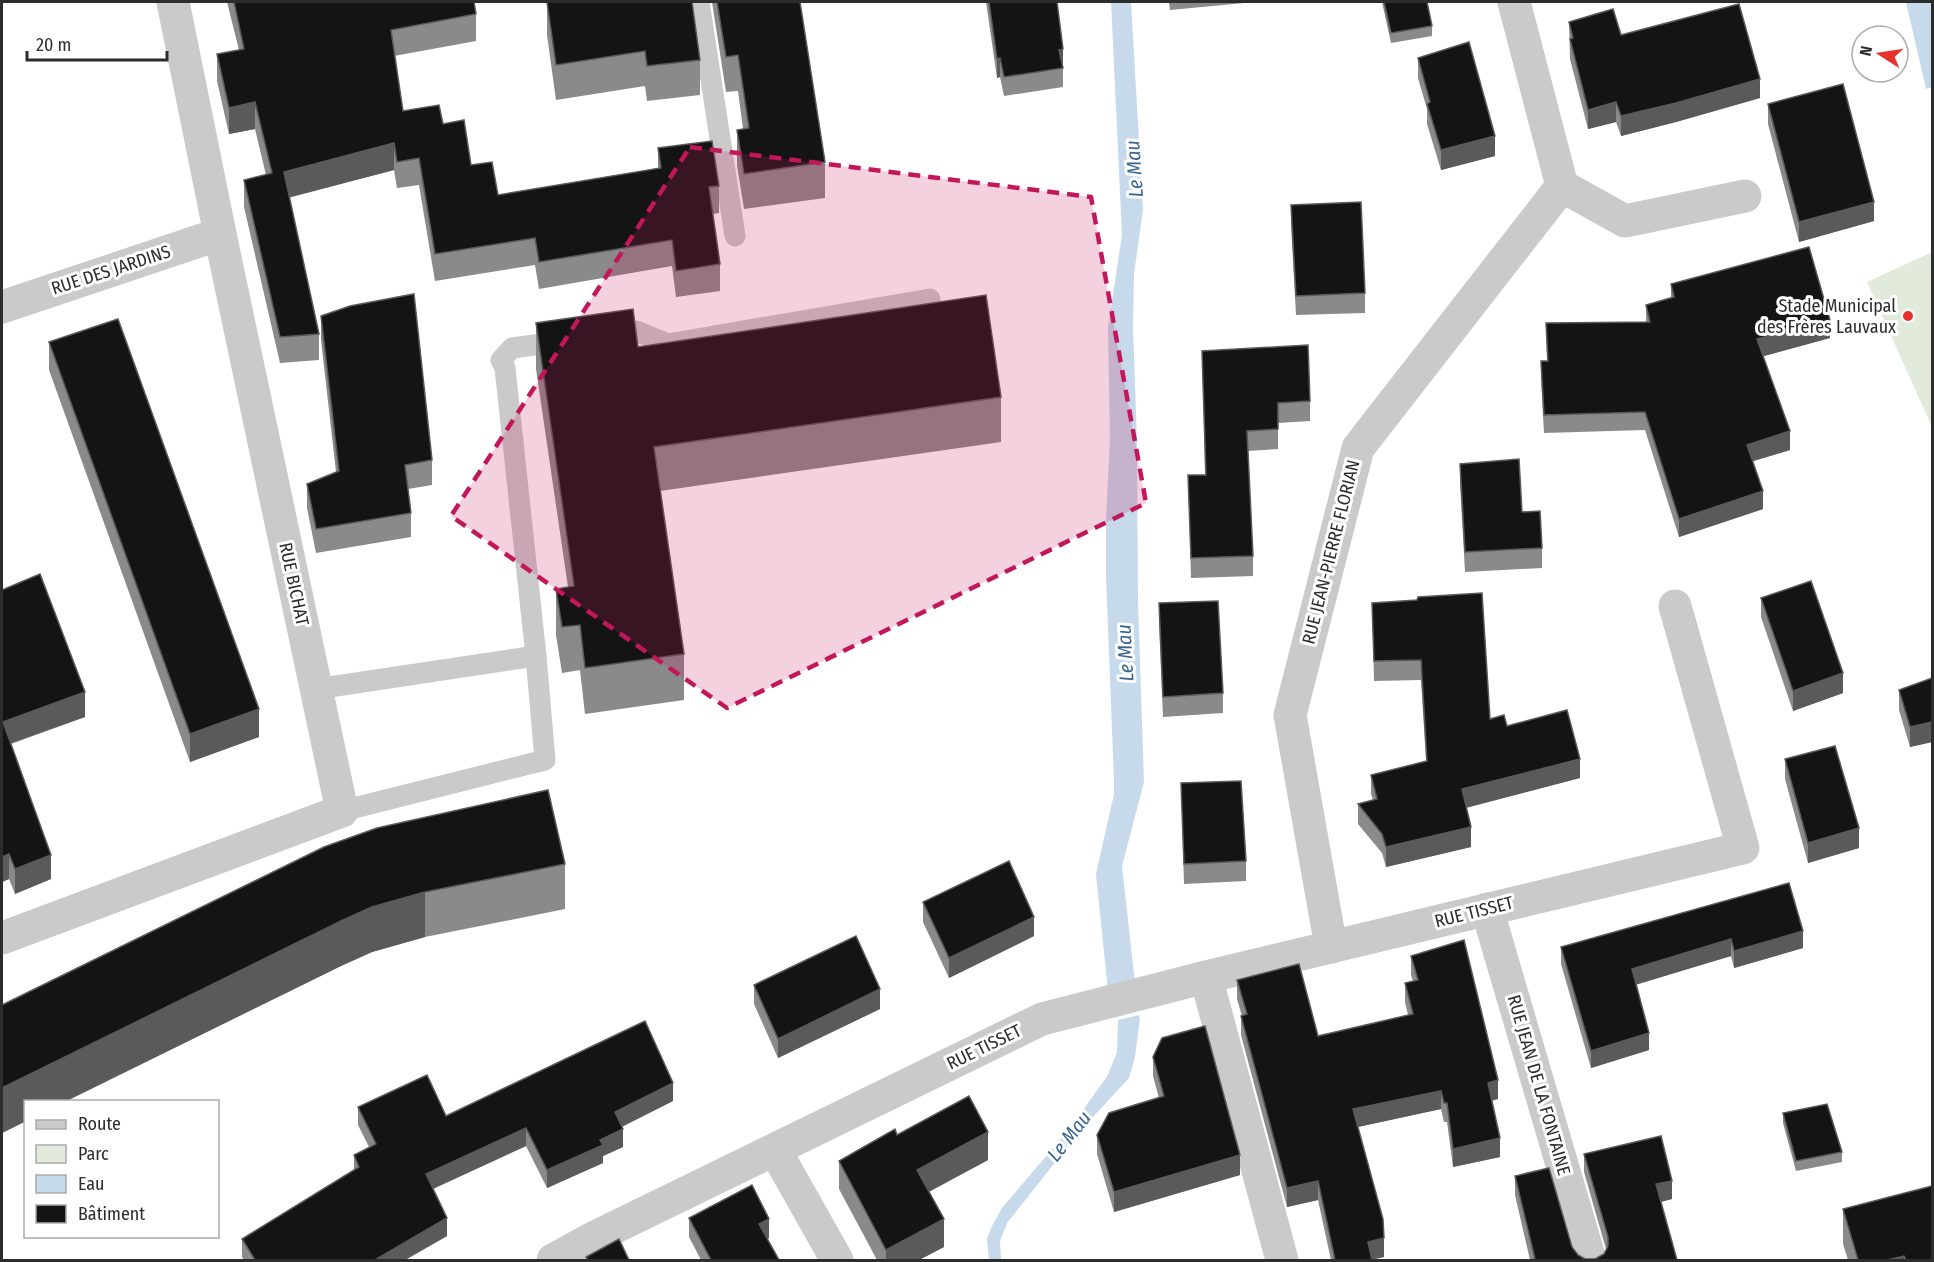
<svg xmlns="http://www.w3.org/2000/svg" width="1934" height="1262" font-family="'Fira Sans Condensed',sans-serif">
  <rect width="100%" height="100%" fill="#fff"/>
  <path fill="#e2ebdb" d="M1932 252V427L1867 282Z"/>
  <g fill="#c6daec">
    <path d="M1111 2H1131L1143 210 1134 274 1133 327 1137 442 1138 601 1144 782 1122 866 1136 992 1109 1001 1096 874 1114 794V781L1106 577V519L1110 440 1108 327 1122 235Z"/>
    <path d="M1906 2H1932V87L1926 89Z"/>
    <path d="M1139 1015 1140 1019 1135 1057 1129 1078 1080 1131 1007 1223 1000 1241 1001 1260H989L987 1239 992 1226 1002 1208 1071 1127 1108 1075 1117 1052 1118 1020Z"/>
  </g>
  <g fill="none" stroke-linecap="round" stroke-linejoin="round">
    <g stroke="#cacaca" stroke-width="21">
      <path d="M699 2 735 236"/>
      <path d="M610 335 636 331 668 344 930 299"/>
      <path d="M316 689 536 656"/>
      <path d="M342 811 545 760 536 656 505 368 501 360 512 348 564 341"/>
    </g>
    <g stroke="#cacaca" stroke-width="33">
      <path d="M1562 186 1625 221 1745 196"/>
      <path d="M2 307 220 234"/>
      <path d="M1487 909 1590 1260"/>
      <path d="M2 938 342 811 220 234 173 2"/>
      <path d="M1331 947 1290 715 1358 448 1562 186 1514 2"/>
      <path d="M1206 977 1282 1260"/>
      <path d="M775 1150 837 1260"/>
      <path d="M553 1260 593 1238 1042 1019 1206 977 1743 848 1675 606"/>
    </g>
  </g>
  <g fill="#8a8a8a">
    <path d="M227 2H474L476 14V41L394 56 403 111 443 124 471 165 498 195 658 168V148L719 186V213L713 214 720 264V291L676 297 672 266 539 289 535 265 435 281 419 185 397 188 394 170 289 197 319 334V360L280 363 244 207V180L266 175 255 129 229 134 217 81V54L239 50Z"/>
    <path d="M547 2 700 60V95L647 101 645 86 556 100 547 35Z"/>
    <path d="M712 2H800L825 162V198L744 209 737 165V130L743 129 738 91 726 92Z"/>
    <path d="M986 2H1057L1063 49V87L1004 96 1000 77 997 78Z"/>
    <path d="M1169 2H1255L1170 10Z"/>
    <path d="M1382 2H1427L1432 26V36L1391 43Z"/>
    <path d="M1569 22 1621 35 1760 98 1676 122 1621 136 1616 122 1588 129 1570 59Z"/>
    <path d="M1418 58 1495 156 1441 170 1427 124V109L1418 78Z"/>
    <path d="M1768 104 1874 221 1799 242 1768 124Z"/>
    <path d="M1291 205 1365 293V313L1296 315 1291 224Z"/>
    <path d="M1671 284 1830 338 1763 356 1790 450 1753 461 1763 509 1679 537 1645 430 1544 433 1541 379V361H1547L1546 323 1646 322V305L1671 298Z"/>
    <path d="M321 316 432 460V485L408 489 411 513V537L316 553 307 508V484L336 472 321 340Z"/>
    <path d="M536 323 638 347 1001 397V442L660 491 684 654V700L585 714 580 670 562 673 556 635V589L568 587 536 369Z"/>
    <path d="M49 342 259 737 190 762 49 370Z"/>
    <path d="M1202 351 1310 401V421L1278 423V449L1248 451 1253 556V576L1191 578 1188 475H1205Z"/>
    <path d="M1460 464 1522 512 1542 548V568L1465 572 1460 483Z"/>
    <path d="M2 590 85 717 11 744 51 879 15 894 9 879 2 882Z"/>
    <path d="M1761 598 1843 693 1793 711 1761 617Z"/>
    <path d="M1159 603 1223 693V713L1163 717 1159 622Z"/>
    <path d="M1372 603 1490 719 1507 726 1580 778 1466 807 1471 847 1386 867 1382 853 1358 824V804L1373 800 1371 794V775L1426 761 1421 680 1374 681Z"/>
    <path d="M1932 678V742L1910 747 1899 710V690Z"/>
    <path d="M1785 759 1859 848 1808 863 1785 779Z"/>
    <path d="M1181 783 1246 861V881L1184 884Z"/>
    <path d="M324 847 565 864V909L425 937 372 952 341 966 2 1133V1005Z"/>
    <path d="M1789 883 1803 948 1734 968 1731 956 1636 984 1649 1050 1591 1068 1561 964V947Z"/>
    <path d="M923 902 1034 936 949 978 923 922Z"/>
    <path d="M1411 956 1498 1099 1492 1101 1500 1157 1453 1167 1447 1122H1444L1441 1109 1358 1127 1384 1257 1372 1260H1331L1318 1200 1287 1207 1241 1035V1016H1242L1237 999V980L1318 1036 1408 1015 1405 1002V983L1413 981 1411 975Z"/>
    <path d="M754 985 880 1009 778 1058 754 1004Z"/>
    <path d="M1153 1057 1240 1175 1114 1212 1097 1154V1135L1159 1098 1153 1076Z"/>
    <path d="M673 1101 622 1127 623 1147 603 1156V1163L547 1188 526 1146 433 1189 447 1236 405 1260H244L242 1257V1239L354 1170V1155L369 1147 358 1125V1107L446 1116Z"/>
    <path d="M1783 1113 1842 1152V1162L1796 1171 1783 1123Z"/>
    <path d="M897 1135 988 1160 929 1192 944 1247 919 1260H877L839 1189V1161Z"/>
    <path d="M1584 1154 1672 1199 1661 1202 1677 1260H1530L1515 1195V1176L1572 1247 1578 1255 1585 1259H1595L1604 1254 1606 1249 1584 1172Z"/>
    <path d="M1843 1209 1932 1260H1848L1843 1244Z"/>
    <path d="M689 1218 769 1238 767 1239 779 1260H701L689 1237Z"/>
  </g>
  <g fill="#5a5a5a">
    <path d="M1063 49V68L1059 50Z"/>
    <path d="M1000 58V77L997 78V59Z"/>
    <path d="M1760 79V98L1676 122 1621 136V116Z"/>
    <path d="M255 102V129L229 134V108Z"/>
    <path d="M1616 102V122L1588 129V110Z"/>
    <path d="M1495 136V156L1441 170V150Z"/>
    <path d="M394 143V170L284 199V172Z"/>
    <path d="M1874 202V221L1799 242V222Z"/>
    <path d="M1830 320V338L1757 358V339Z"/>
    <path d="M1790 431V450L1747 463V445Z"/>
    <path d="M1763 491V509L1679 537V519Z"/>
    <path d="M1843 673V693L1793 711V691Z"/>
    <path d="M85 692V717L3 746V722Z"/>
    <path d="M259 709V737L190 762V734Z"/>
    <path d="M1932 722V742L1910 747V727Z"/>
    <path d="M1580 759V778L1462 809V789Z"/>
    <path d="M1471 827V847L1386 867V847Z"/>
    <path d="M1859 828V848L1808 863V843Z"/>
    <path d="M9 854V879L2 882V857Z"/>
    <path d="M51 855V879L15 894V869Z"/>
    <path d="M425 892V937L372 952 341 966 66 1101H26V1121L2 1133V1088L341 921 372 907Z"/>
    <path d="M1034 917V936L949 978V958Z"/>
    <path d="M1803 931V948L1734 968V951Z"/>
    <path d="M1731 939V956L1632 986V969Z"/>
    <path d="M880 989V1009L778 1058V1039Z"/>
    <path d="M1649 1033V1050L1591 1068V1051Z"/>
    <path d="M1498 1080V1099L1488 1101V1083Z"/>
    <path d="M673 1083V1101L615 1130V1112Z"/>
    <path d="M1441 1091V1109L1353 1128V1109Z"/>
    <path d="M526 1128V1146L426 1192V1174Z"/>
    <path d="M623 1129V1147L603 1156V1163L547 1188V1170L600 1140Z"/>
    <path d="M988 1132V1160L917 1198V1170Z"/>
    <path d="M1500 1138V1157L1453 1167V1149Z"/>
    <path d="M1240 1155V1175L1114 1212V1192Z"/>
    <path d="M1318 1181V1200L1287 1207V1188Z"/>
    <path d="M1672 1181V1199L1656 1203V1184Z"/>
    <path d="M447 1218V1236L405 1260H375Z"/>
    <path d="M769 1219V1238L759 1243V1224Z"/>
    <path d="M944 1219V1247L919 1260H886V1250Z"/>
    <path d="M1384 1238V1257L1368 1260V1242Z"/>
    <path d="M1904 1256V1260H1887Z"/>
  </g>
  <g fill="#141414" stroke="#5a5a5a" stroke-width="1.5">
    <path d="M234 2H474L476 14 391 30 403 111 439 105 443 124 464 120 471 165 492 162 498 195 661 168 658 148 712 141 719 186 709 187 720 264 676 271 672 240 539 262 535 238 435 254 419 158 397 162 394 143 284 172 319 334 280 337 244 180 272 173 255 102 229 108 217 54 244 49Z"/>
    <path d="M547 2H692L700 60 647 66 645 51 556 65Z"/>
    <path d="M717 2H800L825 162 744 174 737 130 749 128 738 55 726 57Z"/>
    <path d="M989 2H1057L1063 49 1059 50 1063 68 1004 77 1000 58 997 59Z"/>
    <path d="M1384 2H1427L1432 26 1391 33Z"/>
    <path d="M1739 4 1760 79 1676 103 1621 116 1616 102 1588 110 1570 39 1573 38 1569 22 1613 9 1621 35Z"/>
    <path d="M1469 42 1495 136 1441 150 1427 104 1430 102 1418 58Z"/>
    <path d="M1843 84 1874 202 1799 222 1768 104Z"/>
    <path d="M1361 202 1365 293 1296 296 1291 205Z"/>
    <path d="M1809 247 1830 320 1757 339 1790 431 1747 445 1763 491 1679 519 1645 412 1544 415 1541 361H1548L1546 323 1650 322 1646 305 1674 297 1671 284Z"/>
    <path d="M414 294 432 460 405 465 411 513 316 529 307 484 339 471 321 316 350 306Z"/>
    <path d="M986 295 1001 397 654 447 684 654 585 668 580 625 562 627 556 589 574 586 536 323 633 309 638 347Z"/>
    <path d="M118 319 259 709 190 734 49 342Z"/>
    <path d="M1308 345 1310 401 1278 403V429L1247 431 1253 556 1191 558 1188 475H1206L1202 351Z"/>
    <path d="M1519 459 1522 512 1540 511 1542 548 1465 552 1460 464Z"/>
    <path d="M40 574 85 692 3 722 51 855 15 869 9 854 2 857V590Z"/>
    <path d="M1811 581 1843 673 1793 691 1761 598Z"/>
    <path d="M1482 593 1490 719 1504 715 1507 726 1567 710 1580 759 1462 789 1471 827 1386 847 1382 834 1358 804 1377 799 1371 775 1427 761 1421 660 1374 661 1372 603 1417 600 1418 597Z"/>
    <path d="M1218 601 1223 693 1163 697 1159 603Z"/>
    <path d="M1932 678V722L1910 727 1899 690Z"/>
    <path d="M1835 746 1859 828 1808 843 1785 759Z"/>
    <path d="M1241 781 1246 861 1184 864 1181 783Z"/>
    <path d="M548 790 565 864 425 892 372 907 341 921 2 1088V1005L324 847 377 828Z"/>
    <path d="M1009 861 1034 917 949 958 923 902Z"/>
    <path d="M1789 883 1803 931 1734 951 1731 939 1632 969 1649 1033 1591 1051 1561 947Z"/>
    <path d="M856 936 880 989 778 1039 754 985Z"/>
    <path d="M1464 940 1498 1080 1488 1083 1500 1138 1453 1149 1447 1103H1444L1441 1091 1353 1109 1383 1219 1384 1238 1368 1242 1372 1260H1335L1318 1181 1287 1188 1241 1016 1247 1014 1237 980 1299 964 1318 1036 1413 1014 1405 983 1418 980 1411 956Z"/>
    <path d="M645 1021 673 1083 615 1112 623 1129 600 1140 603 1145 547 1170 526 1128 426 1174 447 1218 375 1260H255L242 1239 359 1167 354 1155 376 1144 358 1107 427 1075 446 1116Z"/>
    <path d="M1205 1026 1240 1155 1114 1192 1097 1135 1109 1113 1164 1096 1153 1057 1162 1038Z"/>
    <path d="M969 1096 988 1132 917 1170 944 1219 886 1250 839 1161 895 1129 897 1135Z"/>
    <path d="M1827 1104 1842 1152 1796 1161 1783 1113Z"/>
    <path d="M1661 1136 1672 1181 1656 1184 1677 1260H1529L1535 1259 1515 1176 1549 1168 1572 1247 1578 1255 1585 1259H1595L1604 1254 1608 1246V1237L1584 1154Z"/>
    <path d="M752 1185 769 1219 759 1224 779 1260H711L689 1218Z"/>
    <path d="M1932 1186V1260H1906L1904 1256 1887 1260H1858L1843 1209Z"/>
    <path d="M619 1239 629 1260H588L586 1257Z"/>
  </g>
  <path fill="#c2185b" fill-opacity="0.2" stroke="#c2185b" stroke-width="4.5" stroke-dasharray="12 8" stroke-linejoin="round" d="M690 147 1091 197 1146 503 727 708 451 516Z"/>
  <circle fill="#e8302c" stroke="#fff" stroke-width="2" cx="1908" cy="316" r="6"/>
  <g text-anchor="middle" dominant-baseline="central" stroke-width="6" stroke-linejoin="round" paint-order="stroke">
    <g font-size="18" fill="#2d2d2d" stroke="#fff">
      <text transform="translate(111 270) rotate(-18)">RUE DES JARDINS</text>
      <text transform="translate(1331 552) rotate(-76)">RUE JEAN-PIERRE FLORIAN</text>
      <text transform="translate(294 584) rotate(78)">RUE BICHAT</text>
      <text transform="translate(1474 912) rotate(-14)">RUE TISSET</text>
      <text transform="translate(984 1047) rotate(-26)">RUE TISSET</text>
      <text transform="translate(1539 1085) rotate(74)">RUE JEAN DE LA FONTAINE</text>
    </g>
    <g font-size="18" fill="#2d2d2d" stroke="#fff" text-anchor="end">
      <text x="1896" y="306">Stade Municipal<tspan x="1896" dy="21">des Frères Lauvaux</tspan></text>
    </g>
    <g font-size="20" font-style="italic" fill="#3a6791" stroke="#fff">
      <text transform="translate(1134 169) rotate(-94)">Le Mau</text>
      <text transform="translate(1125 653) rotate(-93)">Le Mau</text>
      <text transform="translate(1069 1136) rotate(-52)">Le Mau</text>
    </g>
  </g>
  <rect width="1934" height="1262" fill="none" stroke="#2d2d2d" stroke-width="6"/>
  <rect x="24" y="1100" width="195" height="138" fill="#ffffff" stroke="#ababab" stroke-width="1.5"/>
  <rect x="36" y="1120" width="30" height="9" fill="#cacaca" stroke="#ababab" stroke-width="1.5"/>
  <text x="78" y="1130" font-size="18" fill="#2d2d2d">Route</text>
  <rect x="36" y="1145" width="30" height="18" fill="#e2ebdb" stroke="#ababab" stroke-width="1.5"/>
  <text x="78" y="1160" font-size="18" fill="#2d2d2d">Parc</text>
  <rect x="36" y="1175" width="30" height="18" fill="#c6daec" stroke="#ababab" stroke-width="1.5"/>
  <text x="78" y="1190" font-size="18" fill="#2d2d2d">Eau</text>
  <rect x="36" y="1205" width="30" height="18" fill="#141414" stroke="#ababab" stroke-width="1.5"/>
  <text x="78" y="1220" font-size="18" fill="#2d2d2d">Bâtiment</text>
  <g transform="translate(1880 54) rotate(282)"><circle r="28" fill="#ffffff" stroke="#ababab" stroke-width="1.5"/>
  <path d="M0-4.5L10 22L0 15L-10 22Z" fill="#e8302c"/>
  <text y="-9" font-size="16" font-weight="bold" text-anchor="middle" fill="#2d2d2d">N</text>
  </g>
  <path d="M27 51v9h140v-9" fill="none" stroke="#2d2d2d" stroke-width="3"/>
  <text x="36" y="51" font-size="18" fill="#2d2d2d" stroke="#ffffff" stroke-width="4.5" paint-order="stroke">20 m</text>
</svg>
